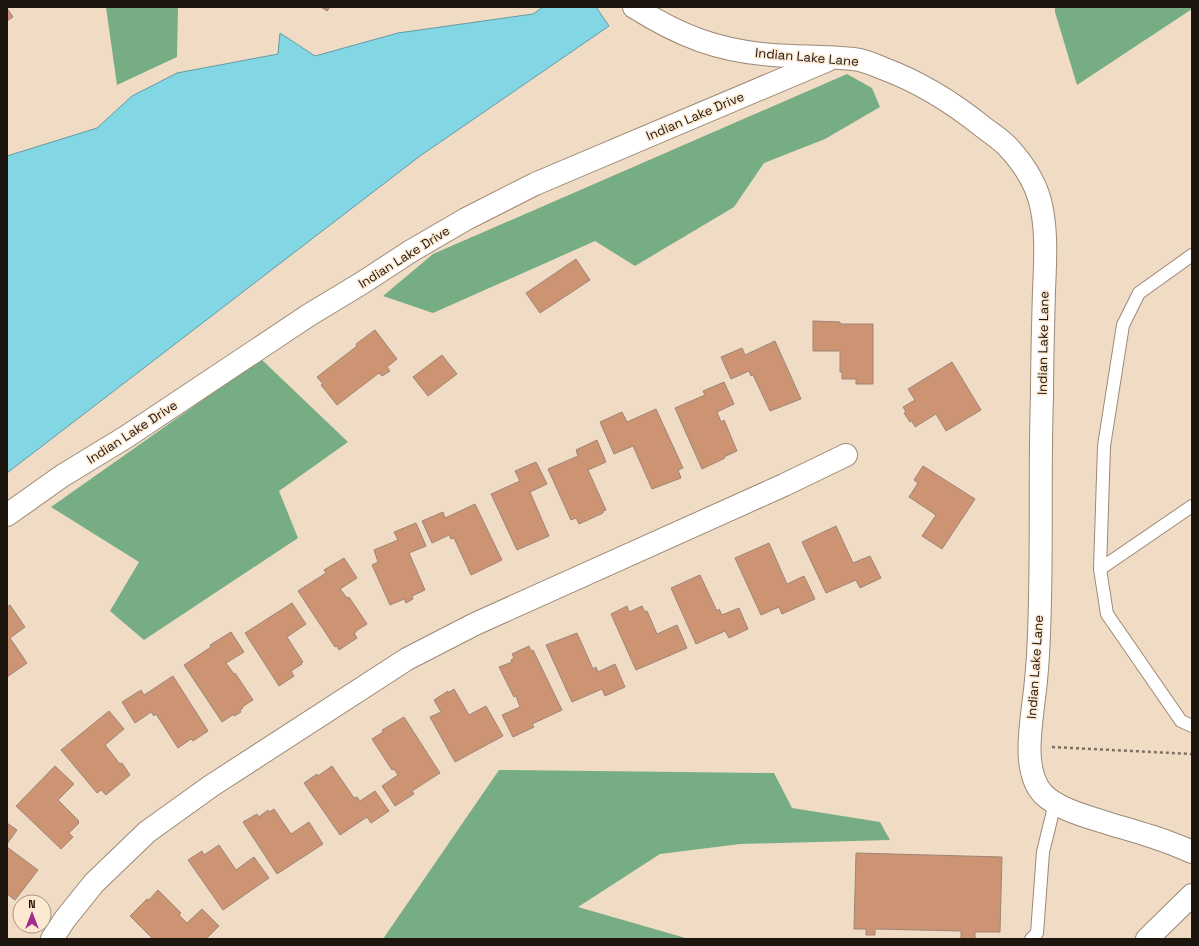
<svg xmlns="http://www.w3.org/2000/svg" width="1199" height="946" font-family="'Space Grotesk',sans-serif">
  <rect width="100%" height="100%" fill="#f0dbc5"/>
  <g fill="#77ad84">
    <path d="M106 7H178L177 57 117 85Z"/>
    <path d="M1055 7H1192V9L1077 85 1055 12Z"/>
    <path d="M847 74 872 88 880 107 825 139 764 163 734 207 635 266 595 241 433 313 383 296 433 254Z"/>
    <path d="M261 359 348 442 279 491 298 538 144 640 110 611 139 562 51 507Z"/>
    <path d="M499 770 774 773 792 808 880 822 890 840 740 844 660 854 578 907 689 939H383Z"/>
  </g>
  <path fill="#83d6e3" stroke="#649ca3" d="M543 7H596L609 26 420 156 7 473V156L97 128 132 96 177 73 278 54 280 33 315 56 398 33 533 14Z"/>
  <g fill="#cd9473" stroke="#9e8577">
    <path d="M321 7H330L327 11Z"/>
    <path d="M7 8 13 17 7 21Z"/>
    <path d="M576 259 590 280 540 313 526 293Z"/>
    <path d="M813 321 840 322V324H873V384H856V379H842V372H840V351H813Z"/>
    <path d="M375 330 397 359 387 367 390 371 382 376 379 373 337 405 321 385 323 384 317 377 357 346 356 344Z"/>
    <path d="M775 341 801 399 770 411 753 375 751 376 749 371 731 379 721 357 742 348 745 355Z"/>
    <path d="M442 355 457 374 428 396 413 377Z"/>
    <path d="M952 362 981 410 946 431 936 414 915 427 912 421 910 422 904 413 906 412 903 407 915 400 908 389Z"/>
    <path d="M724 382 734 404 717 412 721 422 724 420 737 451 724 457 725 458 702 469 675 408 705 395 703 391Z"/>
    <path d="M656 409 683 468 678 470 681 478 652 489 633 446 614 454 600 422 622 412 627 422Z"/>
    <path d="M597 440 606 462 588 470 606 510 603 511V513L579 524 576 518 571 520 548 469 578 456 576 450Z"/>
    <path d="M536 462 547 484 530 492 549 536 517 550 491 494 520 481 515 471Z"/>
    <path d="M923 466 975 499 942 549 922 536 936 515 909 497 918 483 914 480Z"/>
    <path d="M475 504 502 560 471 575 454 538 451 539 449 535 432 543 422 521 443 512 445 518Z"/>
    <path d="M416 523 426 546 409 553 425 590 412 596 413 599 406 603 404 599 390 605 372 565 378 562 374 550 398 540 394 532Z"/>
    <path d="M836 526 853 563 870 556 881 578 860 588 856 580 826 593 802 542Z"/>
    <path d="M769 543 787 584 804 576 815 599 782 614 779 607 761 615 735 558Z"/>
    <path d="M344 558 357 578 340 589 347 598 349 597 367 624 356 631V632L354 633 357 638 339 650 337 646 335 647 298 591 326 573 324 570Z"/>
    <path d="M700 575 717 611 719 609 722 615 739 608 748 629 729 638 725 631 696 644 671 588Z"/>
    <path d="M292 603 306 624 287 637 303 662 301 663 302 664 291 671 294 676 279 686 245 633Z"/>
    <path d="M10 605 25 627 10 638 27 663 7 677V607Z"/>
    <path d="M627 606 629 612 642 606 645 612 647 611 657 634 677 625 687 648 636 670 611 614Z"/>
    <path d="M231 632 244 652 226 663 234 674 235 673 253 700 242 707 243 708 240 710 241 712 234 716V714L222 722 184 665 211 647 210 645Z"/>
    <path d="M577 633 593 669 596 667 598 672 615 664 625 687 605 696 602 689 572 702 546 645Z"/>
    <path d="M529 646 531 651 533 650 562 710 532 724 534 727 513 737 502 715 520 707 516 696 514 697 499 667 512 662 511 660 514 658 512 654Z"/>
    <path d="M173 676 208 731 193 741 191 739 178 748 156 714 154 716 151 712 135 723 122 702 141 690 144 695Z"/>
    <path d="M454 689 469 715 486 706 503 736 455 762 430 717 441 712 434 700 448 691V693Z"/>
    <path d="M109 711 124 729 105 745 120 764 122 763 130 775 106 795 101 790 97 793 61 750Z"/>
    <path d="M404 717 440 773 412 791 414 794 395 806 382 786 398 775 394 769 392 770 372 739 383 732 382 730Z"/>
    <path d="M55 766 74 784 58 800 79 821 78 822 79 823 69 833 73 837 61 849 16 806Z"/>
    <path d="M332 766 354 798 357 797 360 801 375 791 389 811 371 823 367 817 340 835 304 783 317 774 318 776Z"/>
    <path d="M274 809 291 834 309 822 323 844 277 874 243 822 257 814 260 818V816L268 810 269 812Z"/>
    <path d="M7 823 17 830 7 844Z"/>
    <path d="M219 845 236 870 254 857 269 878 223 910 188 860 202 851 204 855Z"/>
    <path d="M7 847 38 870 15 900 7 894Z"/>
    <path d="M856 853 1002 857 1000 932H975V939H961V931L875 929V935H866V929H854Z"/>
    <path d="M158 890 181 913 179 915 187 923 202 909 219 926 206 939H153L130 916 147 899 149 900Z"/>
  </g>
  <g fill="none" stroke-linecap="round" stroke-linejoin="round">
    <defs>
      <g id="service">
        <path d="M1192 255 1139 293 1123 325 1104 446 1100 569 1107 614 1181 721 1192 726"/>
        <path d="M1100 569 1192 506"/>
        <path d="M1031 939 1037 933 1043 852 1055 803"/>
      </g>
      <g id="minor">
        <path d="M634 7C680 36 718 51 773 55 799 57 826 56 853 59 863 60 873 64 882 68 920 82 952 102 983 127 991 133 1000 139 1007 146 1024 164 1038 186 1042 210 1047 236 1045 265 1044 291 1043 326 1042 361 1042 396 1039 482 1043 569 1038 655 1037 670 1036 684 1034 698 1031 726 1022 771 1043 794 1059 810 1089 817 1110 824 1138 832 1166 840 1192 852"/>
        <path d="M7 515 62 476 126 437 309 315 362 283 411 251 466 219 535 184 828 60"/>
        <path d="M52 939 65 919 94 883 147 832 211 786 407 659 475 624 784 485 846 455"/>
      </g>
      <path id="secondary" d="M1147 939 1192 895"/>
    </defs>
    <use href="#service" stroke="#9c8975" stroke-width="14"/>
    <use href="#minor" stroke="#9c8975" stroke-width="24"/>
    <use href="#secondary" stroke="#9c8975" stroke-width="24"/>
    <path stroke="#7e7062" stroke-width="2.5" stroke-dasharray="3 3" stroke-linecap="butt" d="M1052 747 1192 754"/>
    <use href="#service" stroke="#fff" stroke-width="12"/>
    <use href="#minor" stroke="#fff" stroke-width="22"/>
    <use href="#secondary" stroke="#fff" stroke-width="22"/>
  </g>
  <g text-anchor="middle" dominant-baseline="central" stroke-width="3" stroke-linejoin="round" paint-order="stroke">
    <g font-size="13" fill="#1d160e" stroke="#fde8d2">
      <text transform="translate(807 57) rotate(5)">Indian Lake Lane</text>
      <text transform="translate(695 116) rotate(-23)">Indian Lake Drive</text>
      <text transform="translate(404 257) rotate(-32)">Indian Lake Drive</text>
      <text transform="translate(1043 343) rotate(-89)">Indian Lake Lane</text>
      <text transform="translate(132 432) rotate(-33)">Indian Lake Drive</text>
      <text transform="translate(1035 667) rotate(-86)">Indian Lake Lane</text>
    </g>
  </g>
  <rect width="1199" height="946" fill="none" stroke="#1d160e" stroke-width="16"/>
  <g transform="translate(32 914)"><circle r="19" fill="#fde8d2" stroke="#a39484"/>
  <path d="M0-3L7 15L0 10L-7 15Z" fill="#a12e8a"/>
  <text y="-6" font-size="11" font-weight="bold" text-anchor="middle" fill="#1d160e">N</text>
  </g>
</svg>
